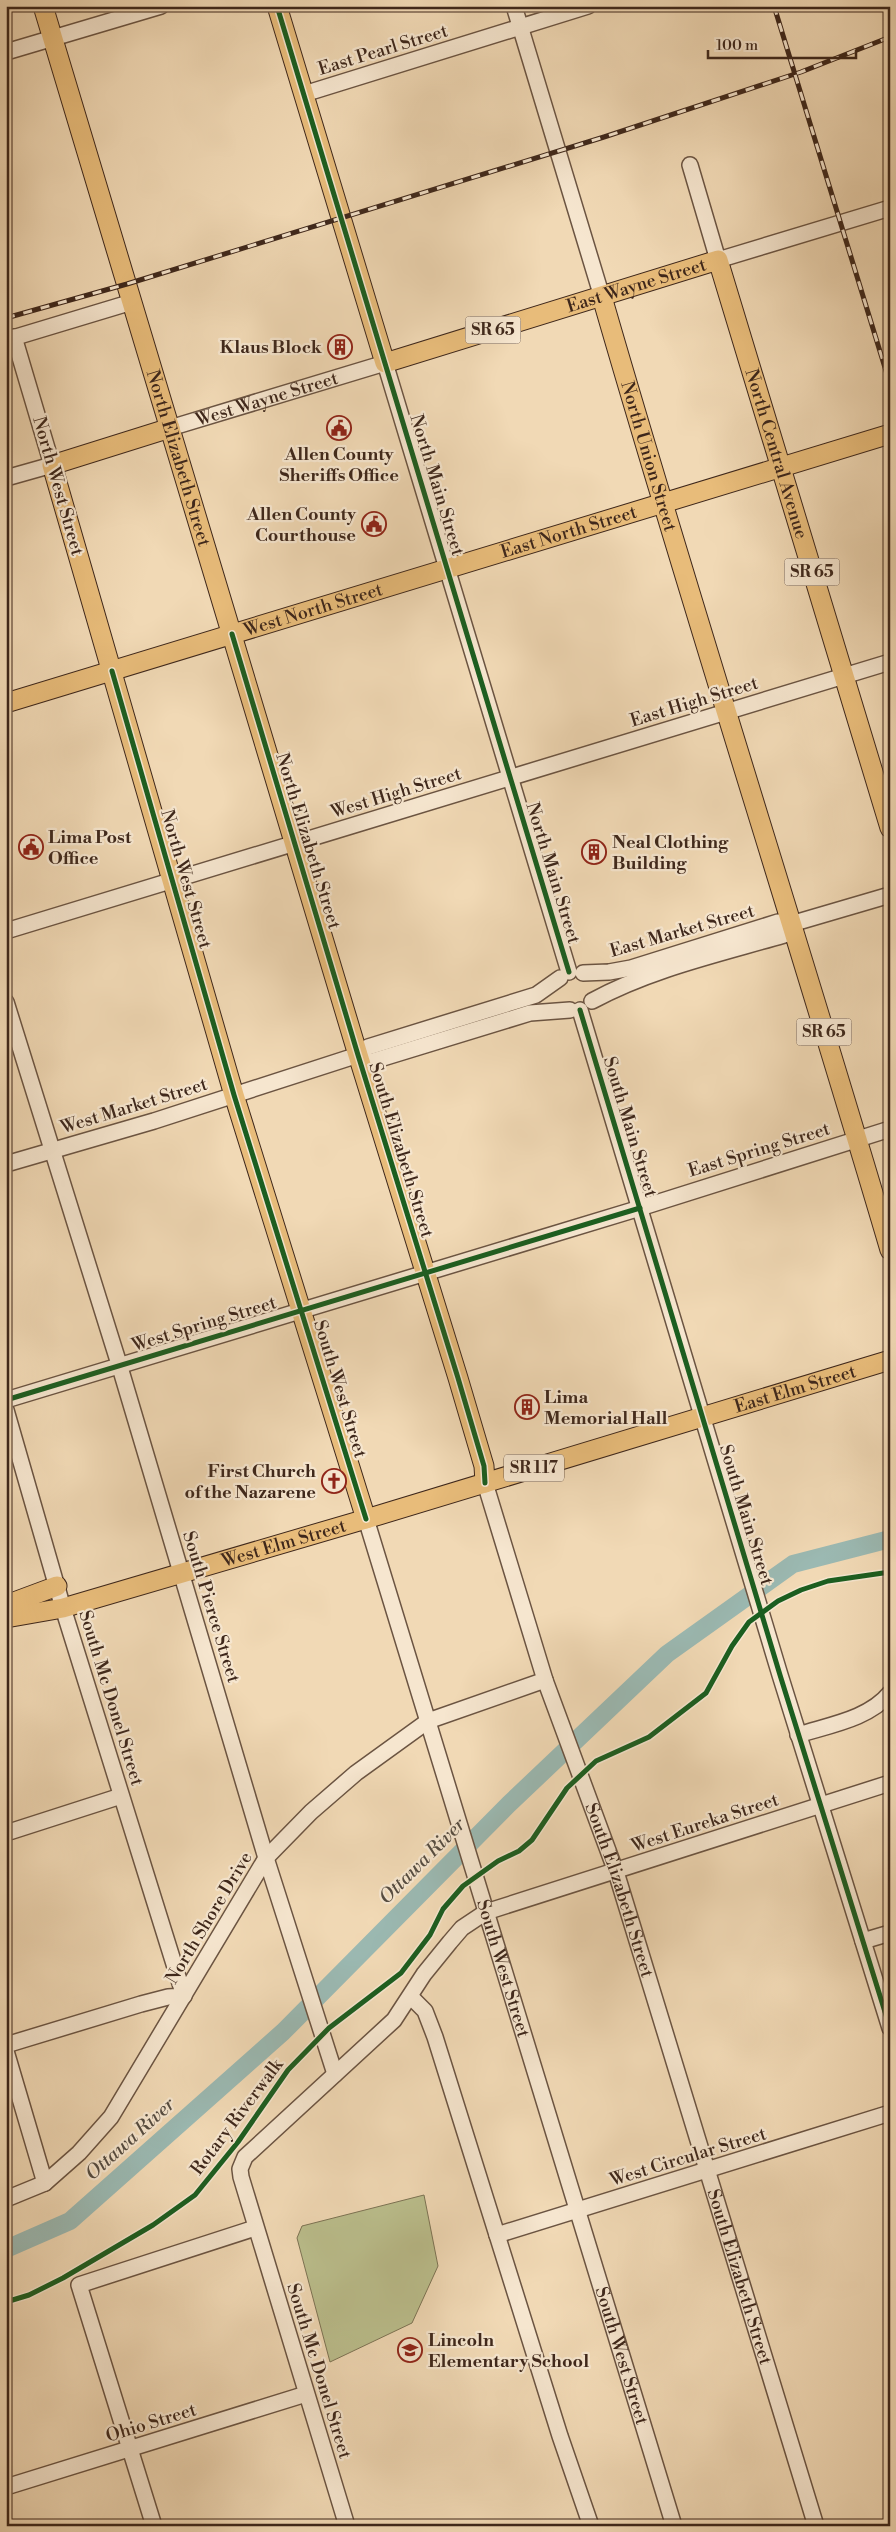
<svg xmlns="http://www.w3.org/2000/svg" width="896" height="2532" font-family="'Libre Bodoni',serif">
  <rect width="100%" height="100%" fill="#f1d9b5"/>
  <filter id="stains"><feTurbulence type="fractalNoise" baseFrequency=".004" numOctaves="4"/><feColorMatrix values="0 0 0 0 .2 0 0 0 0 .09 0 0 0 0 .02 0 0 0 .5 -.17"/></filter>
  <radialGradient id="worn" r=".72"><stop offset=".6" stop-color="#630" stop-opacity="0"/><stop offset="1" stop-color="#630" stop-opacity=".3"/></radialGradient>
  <path fill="#bbbf8d" stroke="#7c7354" d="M424 2195 438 2266 412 2323 330 2362 297 2238 302 2226Z"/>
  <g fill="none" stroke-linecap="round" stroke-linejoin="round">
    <path stroke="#9bb9b2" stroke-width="18" d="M6 2249 70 2221 283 2032 509 1804 667 1654 793 1564 890 1539"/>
    <defs>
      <g id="minor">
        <path d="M514 6 602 297"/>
        <path d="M6 52 161 6"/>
        <path d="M304 94 588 6"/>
        <path d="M690 165 718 260 890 208"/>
        <path d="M6 340 132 302"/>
        <path id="s1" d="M170 428 385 363 569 972"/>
        <path d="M6 478 52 465 14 337"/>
        <path d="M6 931 890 662"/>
        <path d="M583 973 609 972 631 968 778 922 791 924 890 895"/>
        <path d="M592 1001C651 969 719 954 784 935L791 924"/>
        <path d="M6 1002 119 1364 266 1858 335 2074"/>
        <path d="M580 1010 780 1675 890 2028"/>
        <path d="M358 1055 370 1062 530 1013 570 1010"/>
        <path d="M6 1164 154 1121 358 1055 368 1047 536 995 560 978"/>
        <path d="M6 1400 640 1208 890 1129"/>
        <path d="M6 1410 63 1608 184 1996 168 1997 141 2004 6 2045"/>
        <path id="s2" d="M485 1483 545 1680 616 1872 816 2526"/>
        <path id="s3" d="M366 1519 674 2526"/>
        <path d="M798 1735C829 1725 869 1719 890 1693"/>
        <path d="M6 1833 121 1796"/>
        <path d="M863 1941 890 1933"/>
        <path d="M411 1997 425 2011 435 2037 560 2436 591 2526"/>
        <path d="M6 2051 45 2183"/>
        <path d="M6 2199 45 2183 79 2153 111 2117 266 1858 311 1812 356 1773 428 1721 545 1680"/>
        <path d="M497 2235 890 2113"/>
        <path d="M6 2487 306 2394"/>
        <path d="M154 2526 79 2285 255 2228"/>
        <path d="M347 2526 241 2177 240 2169 245 2157 394 2020 424 1974 450 1942 462 1928 486 1912 890 1783"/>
      </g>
      <g id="major">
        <path id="s4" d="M43 6 358 1055 458 1378 484 1466 485 1483"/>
        <path id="s5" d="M277 6 385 363 718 260 890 828"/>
        <path id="s6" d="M602 297C694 616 796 931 890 1250"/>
        <path d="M170 428 52 465 234 1095 366 1519"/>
        <path id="s7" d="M6 703 890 434"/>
        <path d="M6 1605 57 1586"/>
        <path id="s8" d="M6 1618 63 1608 366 1519 890 1360"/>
      </g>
    </defs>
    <use href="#minor" stroke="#6b5442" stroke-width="18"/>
    <use href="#major" stroke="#3e271b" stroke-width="21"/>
    <use href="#minor" stroke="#f6e6cf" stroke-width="15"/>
    <use href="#major" stroke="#e8bc7a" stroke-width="19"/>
    <defs>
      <g id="rail">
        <path d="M774 6 890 384"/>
        <path d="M6 318 127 284 604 137 801 72 890 37"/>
      </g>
    </defs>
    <use href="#rail" stroke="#3e271b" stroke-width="5"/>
    <use href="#rail" stroke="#f6e6cf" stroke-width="3" stroke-dasharray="9" stroke-linecap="butt"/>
    <defs>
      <g id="cycleway">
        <path d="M277 6 569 972"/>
        <path d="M232 634 358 1055 458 1378 484 1466 485 1483"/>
        <path d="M112 671 234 1095 366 1519"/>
        <path d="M580 1010 780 1675 890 2028"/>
        <path d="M6 1400 640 1208"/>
        <path d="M6 2302 29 2295 63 2278 153 2225 195 2195 238 2142 288 2070 329 2028 401 1973 430 1935 443 1909 463 1886 498 1861 519 1851 532 1840 567 1788 596 1761 649 1737 706 1693 732 1646 749 1622 778 1601 801 1590 828 1581 890 1572"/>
      </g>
    </defs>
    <use href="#cycleway" stroke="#f6e6cf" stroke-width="8"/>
    <use href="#cycleway" stroke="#1b5e20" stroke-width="5"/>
  </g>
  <defs>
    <symbol id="building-ring" viewBox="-11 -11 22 22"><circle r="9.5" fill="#f6e6cf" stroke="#8f2418" stroke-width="1.5"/><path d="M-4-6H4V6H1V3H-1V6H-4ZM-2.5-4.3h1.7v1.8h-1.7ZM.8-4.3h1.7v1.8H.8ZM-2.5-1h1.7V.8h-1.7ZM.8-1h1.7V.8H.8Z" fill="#8f2418"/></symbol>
    <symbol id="civic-ring" viewBox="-11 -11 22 22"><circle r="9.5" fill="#f6e6cf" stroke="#8f2418" stroke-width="1.5"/><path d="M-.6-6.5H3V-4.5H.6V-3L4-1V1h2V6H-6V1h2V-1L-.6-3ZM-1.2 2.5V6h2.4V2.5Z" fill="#8f2418"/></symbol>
    <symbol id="church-ring" viewBox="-11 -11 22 22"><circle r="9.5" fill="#f6e6cf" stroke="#8f2418" stroke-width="1.5"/><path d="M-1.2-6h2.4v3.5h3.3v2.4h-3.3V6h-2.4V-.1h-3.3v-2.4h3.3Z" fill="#8f2418"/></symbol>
    <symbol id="school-ring" viewBox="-11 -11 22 22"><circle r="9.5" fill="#f6e6cf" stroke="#8f2418" stroke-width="1.5"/><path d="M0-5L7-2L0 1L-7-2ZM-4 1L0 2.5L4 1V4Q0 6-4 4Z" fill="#8f2418"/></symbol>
  </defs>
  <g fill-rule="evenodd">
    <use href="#building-ring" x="326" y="333" width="28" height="28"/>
    <use href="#civic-ring" x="325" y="414" width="28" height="28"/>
    <use href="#civic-ring" x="360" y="510" width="28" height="28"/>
    <use href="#civic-ring" x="17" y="833" width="28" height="28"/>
    <use href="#building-ring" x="580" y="838" width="28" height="28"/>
    <use href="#building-ring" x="513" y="1393" width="28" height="28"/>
    <use href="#church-ring" x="320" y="1467" width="28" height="28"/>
    <use href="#school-ring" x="396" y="2336" width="28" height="28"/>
  </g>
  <g text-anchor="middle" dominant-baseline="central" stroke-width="4.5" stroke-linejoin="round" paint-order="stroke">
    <g fill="#f6e6cf" stroke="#756051" stroke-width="1">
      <rect x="465.5" y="316.5" width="55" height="27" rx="4"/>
      <rect x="784.5" y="558.5" width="55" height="27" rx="4"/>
      <rect x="796.5" y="1018.5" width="55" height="27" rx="4"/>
      <rect x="504" y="1454.5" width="60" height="27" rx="4"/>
    </g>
    <g font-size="16" font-weight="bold" fill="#3e271b">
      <text x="493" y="330">SR 65</text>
      <text x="812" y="572">SR 65</text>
      <text x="824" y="1032">SR 65</text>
      <text x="534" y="1468">SR 117</text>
    </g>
    <g font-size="18" fill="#3e271b" stroke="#f6e6cf">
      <text transform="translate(383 50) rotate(-17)">East Pearl Street</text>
      <text stroke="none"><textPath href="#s5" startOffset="636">East Wayne Street</textPath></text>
      <text stroke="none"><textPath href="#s1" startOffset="101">West Wayne Street</textPath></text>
      <text stroke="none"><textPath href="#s5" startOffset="924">North Central Avenue</textPath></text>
      <text stroke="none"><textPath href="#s6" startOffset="166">North Union Street</textPath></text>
      <text stroke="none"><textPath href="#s4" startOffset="472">North Elizabeth Street</textPath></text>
      <text transform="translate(437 485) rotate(73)">North Main Street</text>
      <text transform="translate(58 486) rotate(74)">North West Street</text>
      <text stroke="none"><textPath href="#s7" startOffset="588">East North Street</textPath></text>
      <text stroke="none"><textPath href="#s7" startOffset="321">West North Street</textPath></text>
      <text transform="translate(694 702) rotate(-17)">East High Street</text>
      <text transform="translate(396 793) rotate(-17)">West High Street</text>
      <text transform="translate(308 841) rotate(73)">North Elizabeth Street</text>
      <text transform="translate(553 873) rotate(73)">North Main Street</text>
      <text transform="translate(186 879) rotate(74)">North West Street</text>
      <text transform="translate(682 931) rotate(-16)">East Market Street</text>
      <text transform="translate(134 1106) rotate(-17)">West Market Street</text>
      <text transform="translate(630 1127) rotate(73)">South Main Street</text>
      <text transform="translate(401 1150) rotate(73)">South Elizabeth Street</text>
      <text transform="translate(759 1150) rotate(-17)">East Spring Street</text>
      <text transform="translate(204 1324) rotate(-17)">West Spring Street</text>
      <text stroke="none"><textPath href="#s8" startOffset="822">East Elm Street</textPath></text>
      <text transform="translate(340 1389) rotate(73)">South West Street</text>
      <text transform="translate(746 1515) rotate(73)">South Main Street</text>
      <text stroke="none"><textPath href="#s8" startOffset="288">West Elm Street</textPath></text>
      <text transform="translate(211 1607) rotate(73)">South Pierce Street</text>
      <text transform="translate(111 1698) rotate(73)">South Mc Donel Street</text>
      <text transform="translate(705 1823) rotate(-18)">West Eureka Street</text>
      <text stroke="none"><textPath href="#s2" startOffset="429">South Elizabeth Street</textPath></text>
      <text transform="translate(209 1918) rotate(-59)">North Shore Drive</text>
      <text stroke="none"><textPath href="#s3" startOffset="470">South West Street</textPath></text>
      <text transform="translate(237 2117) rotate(-53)">Rotary Riverwalk</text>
      <text transform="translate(688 2157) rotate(-17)">West Circular Street</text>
      <text stroke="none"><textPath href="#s2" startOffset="834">South Elizabeth Street</textPath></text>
      <text stroke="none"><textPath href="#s3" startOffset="875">South West Street</textPath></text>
      <text transform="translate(319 2371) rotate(73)">South Mc Donel Street</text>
      <text transform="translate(151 2423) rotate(-17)">Ohio Street</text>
    </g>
    <g font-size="18" font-weight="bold" fill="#3e271b" stroke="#f6e6cf" text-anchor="start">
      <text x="322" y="347" text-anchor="end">Klaus Block</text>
      <text x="339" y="454" text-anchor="middle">Allen County<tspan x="339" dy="21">Sheriffs Office</tspan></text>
      <text x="356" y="514" text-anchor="end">Allen County<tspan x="356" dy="21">Courthouse</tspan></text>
      <text x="48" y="837">Lima Post<tspan x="48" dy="21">Office</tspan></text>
      <text x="612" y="842">Neal Clothing<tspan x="612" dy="21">Building</tspan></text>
      <text x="544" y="1397">Lima<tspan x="544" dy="21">Memorial Hall</tspan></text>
      <text x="316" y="1471" text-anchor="end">First Church<tspan x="316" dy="21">of the Nazarene</tspan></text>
      <text x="428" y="2340">Lincoln<tspan x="428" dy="21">Elementary School</tspan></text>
    </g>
    <g font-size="19" font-style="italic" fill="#554c41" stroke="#f6e6cf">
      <text transform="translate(422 1861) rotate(-45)">Ottawa River</text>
      <text transform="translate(130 2139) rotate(-42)">Ottawa River</text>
    </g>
  </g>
  <rect width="896" height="2532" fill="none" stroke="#f1d9b5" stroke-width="25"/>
  <rect x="8" y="8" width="881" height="2517" fill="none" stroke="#3e271b" stroke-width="2.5"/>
  <rect x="12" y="12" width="871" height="2507" fill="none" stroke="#3e271b"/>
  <path d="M708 50v8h148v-8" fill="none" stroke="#3e271b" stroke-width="2.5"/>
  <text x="716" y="50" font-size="15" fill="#3e271b" stroke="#f6e6cf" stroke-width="4" paint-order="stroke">100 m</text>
  <rect width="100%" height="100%" filter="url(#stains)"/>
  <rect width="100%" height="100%" fill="url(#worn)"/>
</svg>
